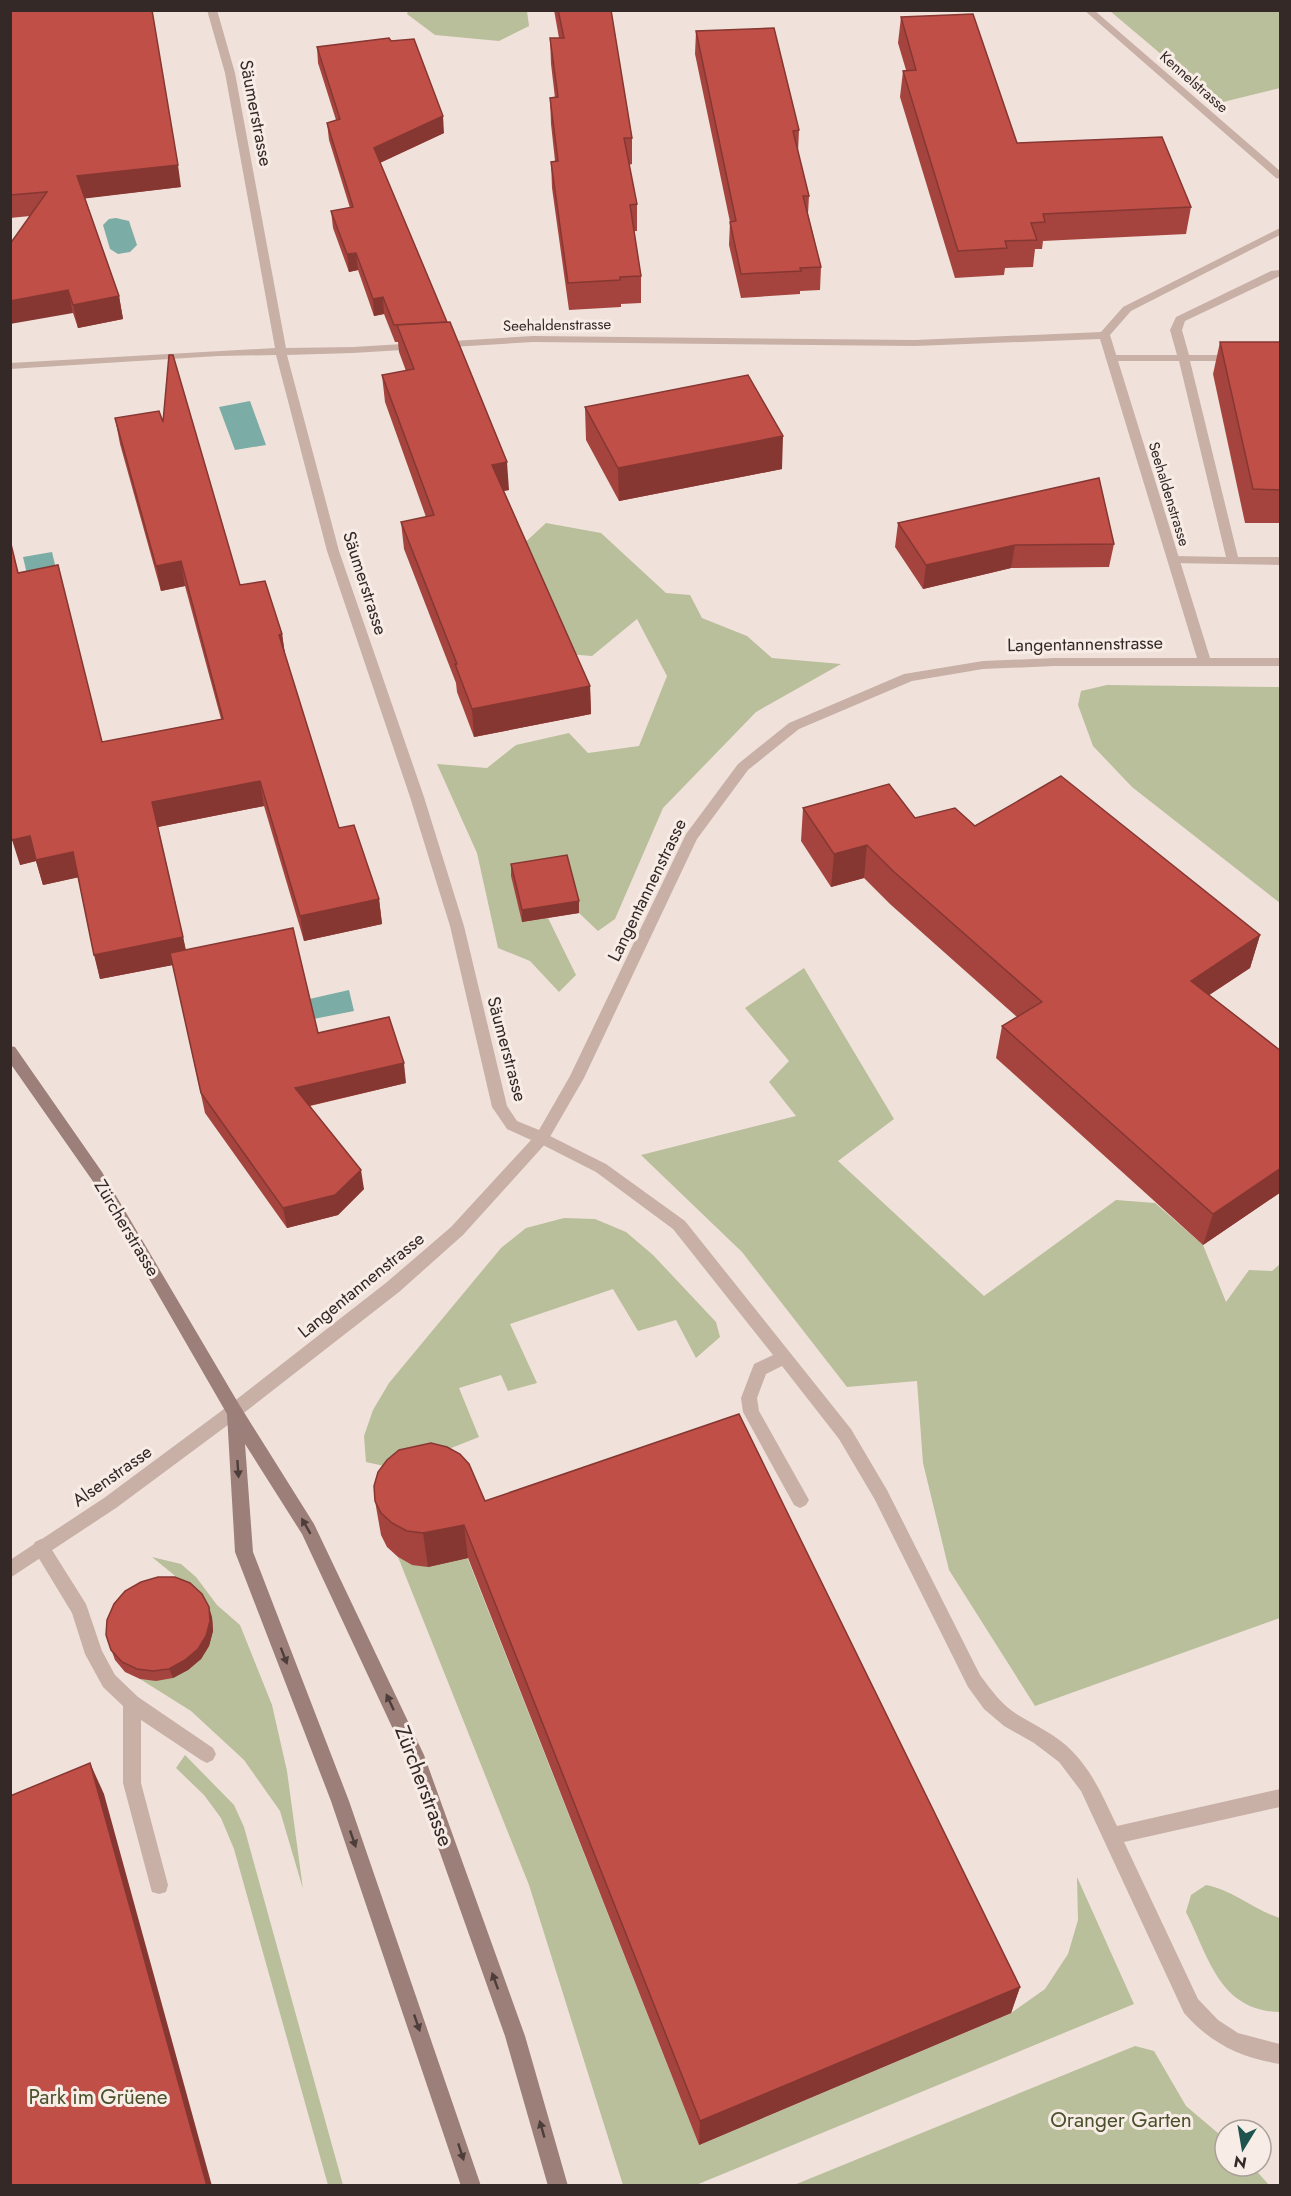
<svg xmlns="http://www.w3.org/2000/svg" width="1291" height="2196" font-family="Jost,sans-serif">
  <rect width="100%" height="100%" fill="#f0e2da"/>
  <g fill="#b9be9b">
    <path d="M408 11H527L529 26 499 41 435 35 407 14Z"/>
    <path d="M1110 11H1280V88L1219 103Z"/>
    <path d="M546 523 601 533 666 593 690 595 702 618 747 636 772 658 841 664 756 712 663 808 615 919 598 931 579 913 567 867 522 922 548 918 576 975 559 992 530 961 498 948 477 853 437 764 487 768 516 745 569 733 588 753 639 746 667 676 637 619 592 656 544 652 518 549Z"/>
    <path d="M1107 685 1280 687V903L1132 787 1093 746 1078 705 1081 691Z"/>
    <path d="M804 968 894 1119 838 1161 984 1296 1116 1200 1155 1203 1203 1245 1226 1302 1249 1270 1272 1271 1280 1264V1618L1035 1706 949 1570 923 1463 917 1381 847 1387 742 1252 641 1155 796 1116 769 1082 789 1061 745 1008Z"/>
    <path d="M564 1218 595 1219 626 1232 653 1255 716 1322 720 1337 696 1358 676 1320 638 1331 613 1289 510 1324 537 1383 508 1391 501 1375 459 1388 479 1437 398 1469 366 1462 364 1436 373 1410 389 1383 501 1248 526 1228Z"/>
    <path d="M465 1552 699 2145 1011 2013 1045 1989 1068 1954 1078 1920 1077 1877 1134 2004 696 2185H623L529 1885 398 1557 412 1565Z"/>
    <path d="M152 1557 181 1564 196 1577 217 1605 240 1625 272 1705 287 1771 303 1889 280 1811 244 1760 191 1711 140 1679C159 1681 172 1679 188 1670L199 1591 174 1575Z"/>
    <path d="M185 1755 234 1805 244 1827 343 2185H328L234 1849 221 1818 204 1795 176 1768Z"/>
    <path d="M1206 1885C1233 1890 1254 1910 1280 1918V2012C1220 2011 1209 1958 1186 1912L1191 1895Z"/>
    <path d="M1135 2046 1154 2051 1186 2106 1225 2139V2166H1252L1269 2185H794Z"/>
  </g>
  <g fill="#7baca5">
    <path d="M116 218 129 221 137 245 130 252 118 254 110 249 103 225 109 219Z"/>
    <path d="M250 401 266 445 235 450 219 407Z"/>
    <path d="M52 552 61 590 32 596 23 557Z"/>
    <path d="M349 990 354 1011 288 1024 283 1005Z"/>
  </g>
  <g fill="none" stroke-linecap="round" stroke-linejoin="round">
    <g fill="#c8b0a7" fill-rule="evenodd">
      <path d="M1280 270V276L1185 321 1182 330 1189 355H1236L1242 358 1236 361H1190L1238 557H1280V565L1170 563 1168 560 1174 556 1226 557 1179 361H1111L1105 358 1111 355H1177L1170 330 1176 317 1271 271Z"/>
      <path d="M542 1132 606 1164 685 1221 851 1429 887 1490 980 1675C991 1690 1002 1705 1018 1715 1036 1726 1057 1735 1072 1751 1093 1772 1104 1799 1117 1826L1280 1789V1807L1124 1842 1198 1999 1218 2020 1238 2033 1280 2044V2064C1241 2058 1210 2043 1184 2013L1081 1791 1059 1762 1034 1743 1004 1726 984 1709 968 1687 875 1500 839 1439 782 1366 766 1374 757 1398 759 1411 809 1500 806 1505 800 1508 794 1505 743 1412 741 1398 754 1364 773 1355 673 1229 596 1172 537 1142 534 1138 537 1134Z"/>
      <path d="M41 1539 47 1542 86 1604 102 1651 115 1675 138 1697 213 1748 216 1754 213 1760 207 1763 201 1760 141 1720V1783L168 1885 166 1892 159 1894 152 1892 150 1885 123 1783V1706L103 1687 85 1654 72 1613 35 1552 32 1547 35 1542Z"/>
    </g>
    <g fill="#c8b0a7" fill-rule="evenodd">
      <path d="M207 10H217L235 73 286 348 353 347 533 336 915 340 1101 332 1123 307 1280 228V235L1131 311 1110 335 1210 658H1280V666H1055L983 669 912 681 799 729 748 770 697 839 584 1078 547 1142 463 1235 399 1292 240 1416 116 1508 10 1578V1560L104 1498 228 1406 387 1282 451 1227 531 1140 507 1129 492 1107 450 926 410 797 327 551 276 355 218 356 10 369V363L275 348 225 73ZM1100 339 1197 658H1055L983 661 904 674 789 723 738 764 686 834 570 1076 539 1130 517 1121 507 1106 464 926 424 797 339 551 287 355 353 353 533 342 915 346Z"/>
      <path d="M1084 10H1094L1280 171V179L1276 178Z"/>
    </g>
    <path fill="#9b7f78" fill-rule="evenodd" d="M10 1046 15 1047 102 1172 240 1406 314 1524 424 1755 525 2036 568 2186H548L505 2036 406 1757 302 1534 245 1444 253 1552 349 1801 481 2186H461L331 1801 235 1552 227 1414 92 1180 10 1063Z"/>
  </g>
  <g fill="#a5443e">
    <path d="M10 10 181 187 85 198 119 296 123 319 78 328 73 313 30 216 10 218Z"/>
    <path d="M554 10H611L632 138V164L629 165 637 204V231H634L641 276V303L621 304V307L569 310 552 188 551 162 555 161 551 124 550 98H555L551 64 550 38H559Z"/>
    <path d="M901 17 1017 143 1191 207 1186 234 1043 241 1042 249H1035L1033 267 1005 268 1004 275 955 278 900 97 903 71 906 70 898 43Z"/>
    <path d="M696 31 799 130 798 152 809 196 808 214 821 267 820 290 800 291V294L741 298 729 245 730 222 695 54Z"/>
    <path d="M317 47 444 133 380 163 509 490 504 491 590 686 591 714 474 737 457 692 456 683 404 549 401 522 426 517 385 402 382 375 406 371 399 352 398 342H395L384 314 374 316 358 270 349 272 333 228 331 211 350 208 329 140 327 123 336 120 318 63Z"/>
    <path d="M1220 342H1281V523H1245L1213 374Z"/>
    <path d="M585 407 782 469 619 501 586 440Z"/>
    <path d="M115 418 163 422 240 585 282 634 285 656 339 828 379 899 382 924 304 941 264 806 158 827 186 950 318 1033 406 1083 310 1106 364 1189 338 1215 287 1228 205 1113 173 965 100 979 78 877 43 885 36 861 20 865 19 573 102 742 221 719 185 586 161 591 120 444Z"/>
    <path d="M898 523 1114 544 1109 567 1011 568 923 589 895 547Z"/>
    <path d="M803 808 915 818 975 826 1260 935 1250 968 1209 995 1281 1051V1192L1203 1245 996 1058 1002 1026 1017 1017 890 904 864 878 831 887 801 841Z"/>
    <path d="M511 864 579 913 522 922 511 876Z"/>
    <path d="M375 1501H485L1020 1987 1011 2013 699 2145 468 1558 428 1567 412 1565 398 1557 387 1547 381 1535Z"/>
    <path d="M212 1617 213 1631 209 1646 201 1659 188 1670 173 1678 156 1681 140 1679 125 1672 115 1660 106 1635Z"/>
  </g>
  <g fill="#863732">
    <path d="M443 116 444 133 375 165 374 148Z"/>
    <path d="M178 165 181 187 81 199 77 176Z"/>
    <path d="M356 253 358 270 349 272 347 254Z"/>
    <path d="M68 290 73 313 10 324V301Z"/>
    <path d="M119 296 123 319 78 328 73 305Z"/>
    <path d="M383 297 384 314 374 316 373 299Z"/>
    <path d="M783 436 782 469 619 501 618 468Z"/>
    <path d="M507 462 509 490 494 492 492 465Z"/>
    <path d="M1015 545 1011 568 923 589 926 565Z"/>
    <path d="M181 561 185 586 161 591 156 566Z"/>
    <path d="M282 634 286 660 279 635Z"/>
    <path d="M590 686 591 714 474 737 472 709Z"/>
    <path d="M260 781 264 806 158 827 152 802Z"/>
    <path d="M30 836 73 852 80 877 43 885 36 861 20 865 12 840Z"/>
    <path d="M867 845 864 878 831 887 834 854Z"/>
    <path d="M379 899 382 924 304 941 300 916Z"/>
    <path d="M579 901V913L522 922V910Z"/>
    <path d="M1260 935 1250 968 1182 1013 1191 981Z"/>
    <path d="M183 937 188 962 100 979 94 955Z"/>
    <path d="M404 1063 406 1083 299 1108 295 1088Z"/>
    <path d="M1281 1168V1192L1203 1245 1213 1214Z"/>
    <path d="M361 1170 364 1189 338 1215 287 1228 283 1208Z"/>
    <path d="M464 1525 468 1558 428 1567 423 1533Z"/>
    <path d="M209 1607 212 1617 213 1631 209 1646 201 1659 188 1670 173 1678 169 1669Z"/>
    <path d="M90 1763 104 1794 212 2186H207Z"/>
    <path d="M1020 1987 1011 2013 699 2145 700 2121Z"/>
  </g>
  <g fill="#c04f48" stroke="#863732" stroke-width="1.5">
    <path d="M10 10H152L178 165 77 176 119 296 73 305 68 290 10 301V244L47 192 10 195Z"/>
    <path d="M558 10H611L632 138H624L637 204 630 205 641 276 620 277V280L568 283 551 162 558 161 550 98 558 97 550 38H564Z"/>
    <path d="M973 14 1017 143 1162 137 1191 207 1043 214 1045 222 1031 223 1037 240 1005 241 1007 248 958 251 903 71 916 70 901 17Z"/>
    <path d="M774 28 799 130 793 131 809 196H803L821 267 800 268 801 271 741 274 730 222 736 221 696 31Z"/>
    <path d="M389 38 391 41 414 39 443 116 374 148 447 322 394 325 383 297 373 299 356 253 347 254 331 211 353 207 327 123 340 119 317 47Z"/>
    <path d="M450 322 507 462 492 465 590 686 472 709 455 664H457L401 522 434 515 382 375 414 369 397 325Z"/>
    <path d="M1220 342H1281V490L1253 489Z"/>
    <path d="M169 355H173L240 585 265 581 282 634 279 635 339 828 354 825 379 899 300 916 260 781 152 802 183 937 94 955 73 852 36 860 30 836 12 840 10 832V540L18 573 58 565 102 742 223 719 181 561 156 566 115 418 159 411 163 422Z"/>
    <path d="M748 375 783 436 618 468 585 407Z"/>
    <path d="M1099 478 1114 544 1015 545 926 565 898 523Z"/>
    <path d="M1061 776 1260 935 1191 981 1281 1051V1168L1213 1214 1002 1026 1042 1002 893 871 867 845 834 854 803 808 889 784 915 818 955 808 975 826Z"/>
    <path d="M567 855 579 901 522 910 511 864Z"/>
    <path d="M293 928 318 1033 389 1017 404 1063 295 1088 361 1170 335 1195 283 1208 201 1093 170 953Z"/>
    <path d="M739 1414 1020 1987 700 2121 464 1525 423 1533 407 1531 392 1523 381 1513 375 1501 374 1486 378 1472 387 1460 399 1450 431 1443 447 1447 460 1454 469 1464 485 1501Z"/>
    <path d="M158 1577H175L190 1583 202 1594 209 1607 210 1621 206 1636 198 1649 185 1660 169 1669 153 1671 137 1669 122 1662 111 1650 106 1635 107 1620 114 1604 125 1591 141 1582Z"/>
    <path d="M90 1763 207 2186H10V1796Z"/>
  </g>
  <defs><path id="oneway-solid" d="M-6-.8H1V-3.2L6.5 0L1 3.2V.8H-6Z" transform="scale(1.5)"/></defs>
  <g fill="#4e3e3b">
    <use href="#oneway-solid" transform="translate(238 1469) rotate(86)"/>
    <use href="#oneway-solid" transform="translate(306 1526) rotate(-120)"/>
    <use href="#oneway-solid" transform="translate(284 1656) rotate(69)"/>
    <use href="#oneway-solid" transform="translate(390 1702) rotate(-115)"/>
    <use href="#oneway-solid" transform="translate(353 1839) rotate(71)"/>
    <use href="#oneway-solid" transform="translate(495 1981) rotate(-110)"/>
    <use href="#oneway-solid" transform="translate(417 2023) rotate(71)"/>
    <use href="#oneway-solid" transform="translate(542 2129) rotate(-106)"/>
    <use href="#oneway-solid" transform="translate(461 2152) rotate(72)"/>
  </g>
  <g text-anchor="middle" dominant-baseline="central" stroke-width="6" stroke-linejoin="round" paint-order="stroke">
    <g font-size="15" fill="#342927" stroke="#f8ede6">
      <text transform="translate(1194 82) rotate(41)">Kennelstrasse</text>
      <text transform="translate(557 325) rotate(-1)">Seehaldenstrasse</text>
      <text transform="translate(1169 494) rotate(73)">Seehaldenstrasse</text>
    </g>
    <g font-size="18" fill="#342927" stroke="#f8ede6">
      <text transform="translate(256 113) rotate(79)">Säumerstrasse</text>
      <text transform="translate(365 583) rotate(72)">Säumerstrasse</text>
      <text transform="translate(1085 644) rotate(-1)">Langentannenstrasse</text>
      <text transform="translate(647 890) rotate(-64)">Langentannenstrasse</text>
      <text transform="translate(507 1049) rotate(75)">Säumerstrasse</text>
      <text transform="translate(127 1228) rotate(59)">Zürcherstrasse</text>
      <text transform="translate(361 1285) rotate(-39)">Langentannenstrasse</text>
      <text transform="translate(112 1476) rotate(-35)">Alsenstrasse</text>
    </g>
    <g font-size="21" fill="#342927" stroke="#f8ede6">
      <text transform="translate(424 1786) rotate(69)">Zürcherstrasse</text>
    </g>
    <g font-size="21" fill="#4b512c" stroke="#f8ede6">
      <text x="98" y="2097">Park im Grüene</text>
      <text x="1121" y="2120">Oranger Garten</text>
    </g>
  </g>
  <rect width="1291" height="2196" fill="none" stroke="#342927" stroke-width="24"/>
  <g transform="translate(1243 2148) rotate(191)"><circle r="28" fill="#f8ede6" stroke="#aa9f9a" stroke-width="1.5"/>
  <path d="M0-4.5L10 22L0 15L-10 22Z" fill="#1f544e"/>
  <text y="-9" font-size="16" font-weight="bold" text-anchor="middle" fill="#342927">N</text>
  </g>
</svg>
